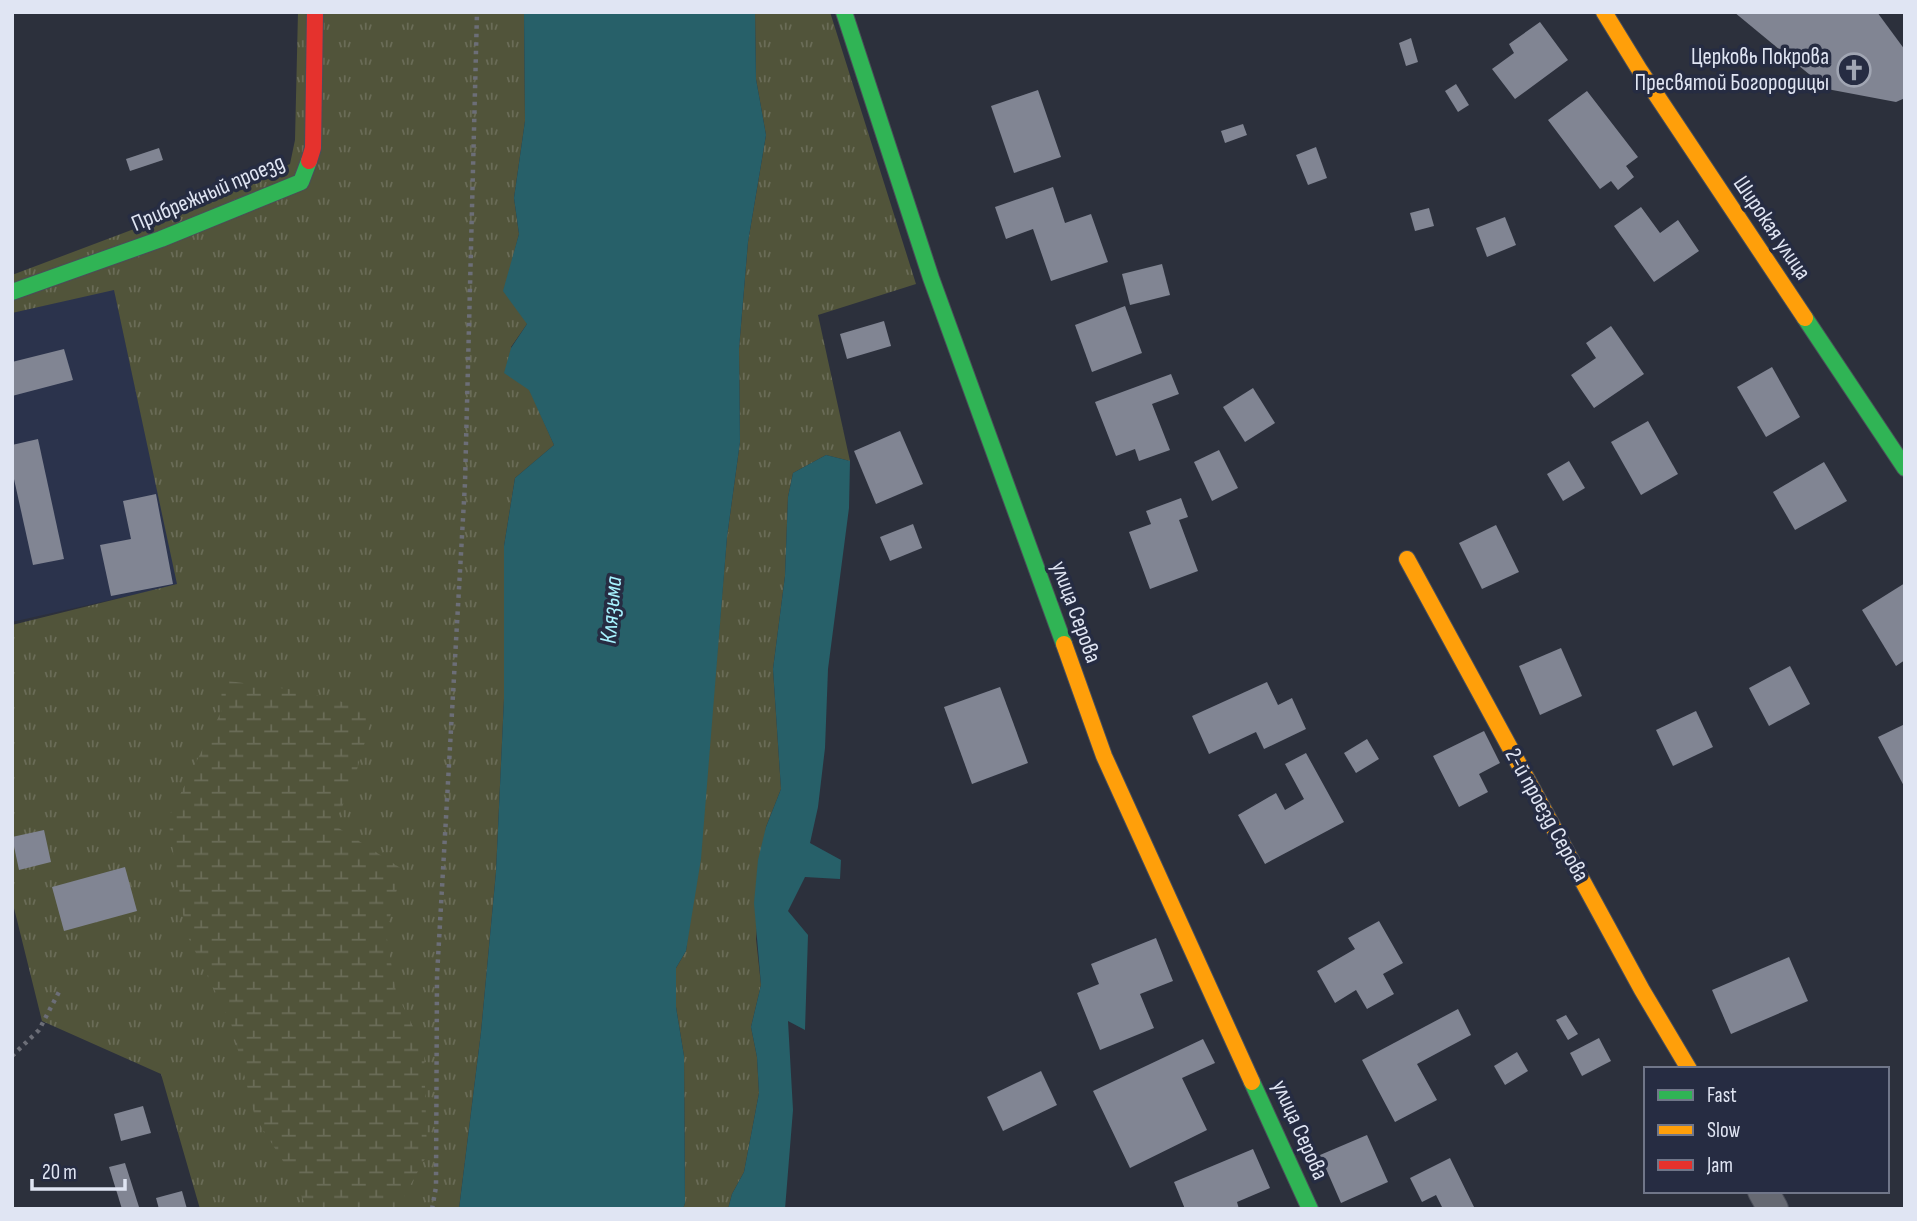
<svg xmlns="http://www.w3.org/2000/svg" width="1917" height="1221" font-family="'Sofia Sans Condensed',sans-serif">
  <defs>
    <pattern id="grass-tufts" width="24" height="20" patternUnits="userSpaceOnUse" patternTransform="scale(1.75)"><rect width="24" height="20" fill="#51543a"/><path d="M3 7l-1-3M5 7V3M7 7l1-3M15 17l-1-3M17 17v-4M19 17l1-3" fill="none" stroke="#6a6c57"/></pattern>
    <pattern id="wetland-marsh" width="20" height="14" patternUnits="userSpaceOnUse" patternTransform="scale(1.75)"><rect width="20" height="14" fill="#51543a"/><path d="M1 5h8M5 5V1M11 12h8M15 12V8" fill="none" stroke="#6a6c57"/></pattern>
  </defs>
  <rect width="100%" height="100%" fill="#2c303c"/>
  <path fill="#2b334c" d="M114 289 178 585 12 622V313Z"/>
  <g fill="url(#grass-tufts)">
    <path d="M298 12H524L525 121 514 198 519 234 512 261 527 324 511 347 554 445 515 478 504 546V699L496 872 481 1032 459 1209H200L161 1074 42 1021 12 900V625L177 584 114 290 12 313V275L211 200 290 164 295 140Z"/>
    <path d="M755 12H830L916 284 818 315 850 461 826 455 793 473 788 497 785 576 773 669 781 789 766 827 756 939 761 985 751 1027 757 1057 759 1093 744 1172 732 1194 728 1209H683L685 1203 684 1056 676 1007V968L686 951 708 759 727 537 740 442 739 349 748 242 766 135 756 79Z"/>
  </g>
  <path fill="url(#wetland-marsh)" d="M221 680 295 690 374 710 354 780 334 825 402 869 386 933 396 992 424 1049 427 1155 397 1209H307L295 1180 255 1117 231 1023 186 933 168 819 222 710Z"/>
  <g fill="#276069">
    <path d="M524 12H755L756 79 766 135 748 242 739 349 740 442 727 537 701 859 686 951 676 968V1007L684 1056 685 1203 683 1209H459L481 1032 496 872 504 699V546L515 478 554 445 529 390 504 373 511 348 527 324 503 291 519 234 514 198 525 121Z"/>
    <path d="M826 455 850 461 849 508 828 669 825 748 818 807 810 843 841 860 840 879 805 877 788 911 808 935 805 1030 788 1021 793 1110 785 1209H728L732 1194 744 1172 759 1093 757 1057 751 1027 761 985 754 903 758 860 766 827 781 789 773 669 785 576 788 497 793 473Z"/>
  </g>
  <g fill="#818593">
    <path d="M1734 12H1877L1905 50V98L1896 102 1827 89Z"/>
    <path d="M1540 22 1568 60 1515 99 1492 69 1514 53 1509 44Z"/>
    <path d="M1411 38 1418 62 1406 66 1399 43Z"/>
    <path d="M1456 84 1469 105 1458 112 1445 91Z"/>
    <path d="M1038 90 1061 157 1014 173 991 106Z"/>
    <path d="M1587 91 1638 157 1626 166 1634 177 1618 190 1611 181 1600 189 1548 120Z"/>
    <path d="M1243 124 1247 135 1225 143 1221 131Z"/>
    <path d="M1316 147 1327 178 1308 185 1296 155Z"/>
    <path d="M159 148 163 160 130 171 126 159Z"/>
    <path d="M1053 187 1065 223 1091 214 1108 262 1051 281 1033 229 1006 239 995 207Z"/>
    <path d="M1641 207 1660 233 1678 220 1699 251 1654 282 1614 226Z"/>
    <path d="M1429 208 1434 226 1415 231 1410 213Z"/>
    <path d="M1505 217 1516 245 1487 257 1476 228Z"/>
    <path d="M1162 264 1170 295 1130 305 1122 274Z"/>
    <path d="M1125 306 1142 353 1092 372 1075 325Z"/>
    <path d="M884 321 891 346 847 359 840 334Z"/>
    <path d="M1611 326 1644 374 1594 408 1571 375 1596 358 1586 343Z"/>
    <path d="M64 349 73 380 12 396V362Z"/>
    <path d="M1772 367 1800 417 1766 437 1737 387Z"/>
    <path d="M1171 374 1179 394 1152 404 1170 450 1139 461 1135 449 1116 456 1095 402Z"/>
    <path d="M1253 388 1275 423 1245 442 1223 407Z"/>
    <path d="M1648 421 1678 474 1641 495 1611 442Z"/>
    <path d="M900 431 923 484 876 504 854 451Z"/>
    <path d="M38 439 64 559 33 565 12 470V445Z"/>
    <path d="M1219 450 1238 488 1212 501 1194 462Z"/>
    <path d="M1569 461 1585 488 1563 501 1547 474Z"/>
    <path d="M1824 462 1847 501 1795 530 1773 492Z"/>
    <path d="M156 494 173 584 111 596 100 545 131 539 123 501Z"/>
    <path d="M1181 498 1188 517 1179 520 1198 571 1150 589 1129 532 1151 524 1146 511Z"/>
    <path d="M913 524 922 548 890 561 880 537Z"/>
    <path d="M1496 525 1519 572 1482 589 1459 543Z"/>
    <path d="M1905 583V660L1896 666 1862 610Z"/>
    <path d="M1561 648 1582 696 1540 715 1519 666Z"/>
    <path d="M1790 666 1810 704 1769 726 1749 688Z"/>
    <path d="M1267 682 1278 705 1292 698 1306 729 1264 749 1256 732 1209 754 1192 716Z"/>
    <path d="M1000 687 1028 763 972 784 944 707Z"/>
    <path d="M1696 711 1713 747 1673 766 1656 730Z"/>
    <path d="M1905 724V788L1878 737Z"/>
    <path d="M1484 731 1500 763 1479 774 1488 792 1459 807 1433 756Z"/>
    <path d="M1367 739 1379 759 1356 773 1344 753Z"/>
    <path d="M1306 753 1344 822 1265 864 1238 815 1276 793 1285 810 1304 799 1285 764Z"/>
    <path d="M44 830 51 862 19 870 12 837Z"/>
    <path d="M125 867 137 911 64 931 52 887Z"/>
    <path d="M1379 921 1403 963 1383 974 1394 994 1367 1009 1356 990 1335 1003 1317 971 1355 949 1348 938Z"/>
    <path d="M1156 938 1173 981 1140 994 1154 1028 1100 1050 1077 993 1099 984 1091 964Z"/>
    <path d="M1789 957 1808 1001 1731 1034 1712 990Z"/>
    <path d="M1458 1009 1471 1035 1417 1064 1437 1100 1395 1122 1362 1060Z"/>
    <path d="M1566 1015 1578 1034 1568 1040 1556 1020Z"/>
    <path d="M1599 1038 1611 1061 1582 1076 1570 1053Z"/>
    <path d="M1203 1039 1215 1063 1182 1078 1207 1130 1130 1168 1093 1091Z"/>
    <path d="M1517 1052 1528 1071 1505 1085 1494 1066Z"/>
    <path d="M1041 1071 1057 1105 1003 1131 987 1097Z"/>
    <path d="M143 1106 151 1133 121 1141 114 1114Z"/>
    <path d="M1367 1135 1388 1182 1341 1203 1320 1155Z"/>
    <path d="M1253 1149 1270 1188 1237 1202 1239 1209H1185L1174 1182Z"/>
    <path d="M1450 1158 1475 1209H1443L1436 1195 1422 1202 1410 1178Z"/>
    <path d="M125 1163 139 1207 132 1209H122L109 1167Z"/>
    <path d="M182 1191 187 1209H159L156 1198Z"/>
  </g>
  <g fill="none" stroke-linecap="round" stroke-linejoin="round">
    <defs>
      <path id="street" d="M1763 1191 1773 1209"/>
      <g id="fast">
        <path d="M844 12 931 278 1064 644"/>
        <path d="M12 292 161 239 301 182 309 161"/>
        <path d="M1805 318 1905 468"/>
        <path d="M1252 1082 1310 1209"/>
      </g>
      <g id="slow">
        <path d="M1604 12 1639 69 1805 318"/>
        <path d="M1407 559 1642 990 1689 1069"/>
        <path d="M1064 644 1104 756 1252 1082"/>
      </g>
      <path id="jam" d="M309 161 313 148 315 12"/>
    </defs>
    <use href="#street" stroke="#4a4e59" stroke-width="32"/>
    <use href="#fast" stroke="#4a4e59" stroke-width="18"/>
    <use href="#slow" stroke="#4a4e59" stroke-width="18"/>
    <use href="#jam" stroke="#4a4e59" stroke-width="18"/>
    <g stroke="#6c6e77" stroke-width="4.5" stroke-dasharray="3.5 5" stroke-linecap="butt">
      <path d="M12 1056 39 1030 60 990"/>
      <path d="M432 1209 436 1187 437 976 465 483 477 12"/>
    </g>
    <use href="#street" stroke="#666972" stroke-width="30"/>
    <use href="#fast" stroke="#30b455" stroke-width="16"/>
    <use href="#slow" stroke="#ff9f0a" stroke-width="16"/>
    <use href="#jam" stroke="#e5322d" stroke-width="16"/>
  </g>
  <defs>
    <symbol id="church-ring" viewBox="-11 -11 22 22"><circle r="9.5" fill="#262c42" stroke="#a1a6b3" stroke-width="1.5"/><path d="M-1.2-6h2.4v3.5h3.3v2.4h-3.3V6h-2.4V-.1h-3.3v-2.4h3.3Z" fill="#a1a6b3"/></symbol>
  </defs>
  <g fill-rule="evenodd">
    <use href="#church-ring" x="1835" y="51" width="38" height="38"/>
  </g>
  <g text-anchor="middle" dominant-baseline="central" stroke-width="7" stroke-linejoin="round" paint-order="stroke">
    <g font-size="23" fill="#e0e5f3" stroke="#262c42" text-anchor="end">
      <text x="1829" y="57">Церковь Покрова<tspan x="1829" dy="26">Пресвятой Богородицы</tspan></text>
    </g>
    <g font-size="23" fill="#e0e5f3" stroke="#262c42">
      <text transform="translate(208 193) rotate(-23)">Прибрежный проезд</text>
      <text transform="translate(1772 228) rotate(56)">Широкая улица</text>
      <text transform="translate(1076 612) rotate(70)">улица Серова</text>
      <text transform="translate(1547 815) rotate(61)">2-й проезд Серова</text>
      <text transform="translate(1300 1130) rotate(66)">улица Серова</text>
    </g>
    <g font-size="24" font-style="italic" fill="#a8f3ff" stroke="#262c42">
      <text transform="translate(611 610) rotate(-85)">Клязьма</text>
    </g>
  </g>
  <rect width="1917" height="1221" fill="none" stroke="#e0e5f3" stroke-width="28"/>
  <rect x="1644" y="1067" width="245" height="126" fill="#262c42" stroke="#707689" stroke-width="2"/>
  <rect x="1658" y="1090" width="35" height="10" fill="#30b455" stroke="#707689" stroke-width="2"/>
  <text x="1707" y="1102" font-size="21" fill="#e0e5f3">Fast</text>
  <rect x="1658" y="1125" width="35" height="10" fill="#ff9f0a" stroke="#707689" stroke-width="2"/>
  <text x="1707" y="1137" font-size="21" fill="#e0e5f3">Slow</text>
  <rect x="1658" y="1160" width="35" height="10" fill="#e5322d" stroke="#707689" stroke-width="2"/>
  <text x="1707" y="1172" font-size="21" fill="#e0e5f3">Jam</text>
  <path d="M32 1179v10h93v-10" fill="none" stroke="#e0e5f3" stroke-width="3.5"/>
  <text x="42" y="1179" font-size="21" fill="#e0e5f3" stroke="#262c42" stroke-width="5" paint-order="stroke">20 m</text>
</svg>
